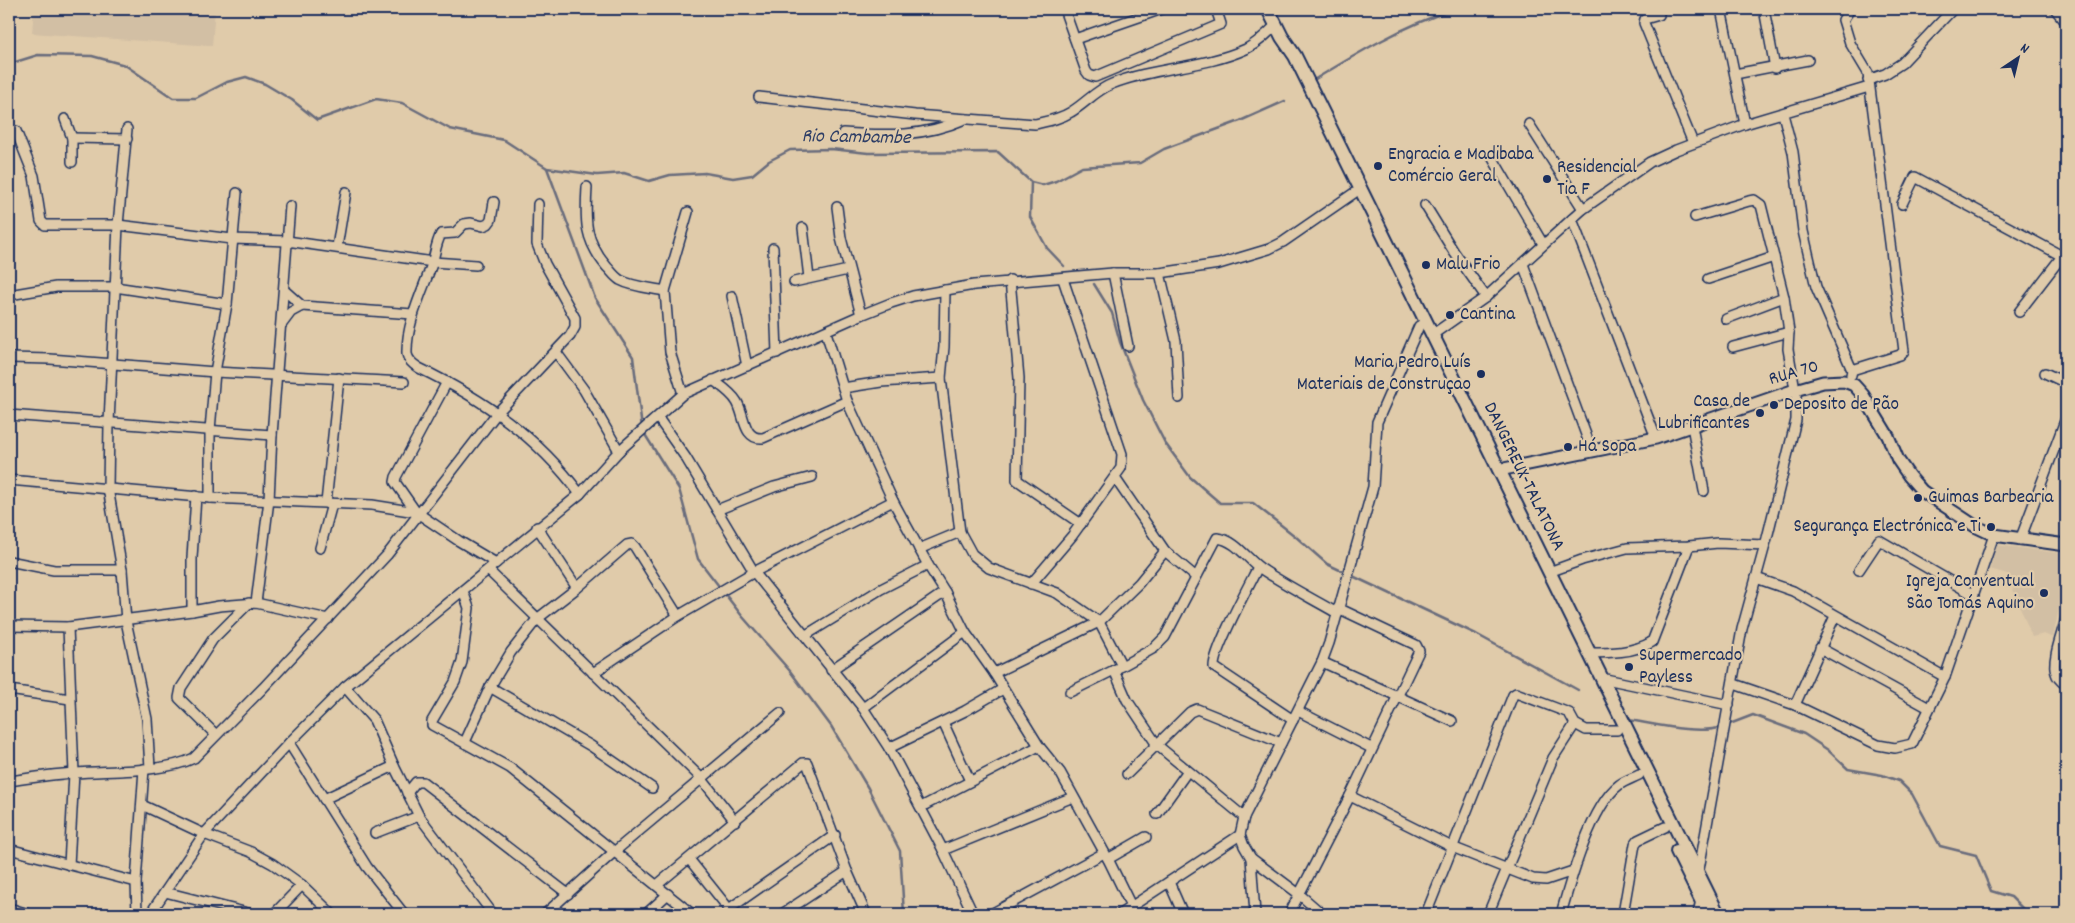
<svg xmlns="http://www.w3.org/2000/svg" width="2075" height="923" font-family="Dekko,sans-serif">
  <rect width="100%" height="100%" fill="#e0cbaa"/>
  <filter id="ink" filterUnits="userSpaceOnUse"><feTurbulence type="fractalNoise" baseFrequency=".02" numOctaves="2"/><feDisplacementMap in="SourceGraphic" scale="10" xChannelSelector="R" yChannelSelector="G"/><feConvolveMatrix kernelMatrix="1 2 1 2 8 2 1 2 1" color-interpolation-filters="sRGB"/></filter>
  <g filter="url(#ink)">
    <g fill="#d2bfa4">
      <path d="M34 9H215L212 46 32 33Z"/>
      <path d="M1997 545 2066 554V572L2053 638 2044 634 2032 637 2007 574 1990 569Z"/>
    </g>
    <g fill="none" stroke-linecap="round" stroke-linejoin="round">
      <g stroke="#696c7c" stroke-width="2.5">
        <path d="M9 64 38 55 92 56 125 65 173 98H196L227 82 246 77 265 84 292 100 317 120 376 99 402 103 450 129 504 140 547 168 597 175 624 173 649 181 670 175 705 173 733 178 752 175 769 161 790 150 831 149 868 153 998 152 1031 182 1043 185 1056 181 1082 167 1140 163 1164 149 1240 121 1285 101"/>
        <path d="M1312 81C1358 53 1404 25 1455 9"/>
        <path d="M547 168 595 298 633 357 642 428"/>
        <path d="M1031 182 1030 217 1047 248 1064 266"/>
        <path d="M1094 284 1112 313 1120 342 1143 400 1165 443 1190 477 1220 503H1253L1295 536 1327 564 1476 634 1578 690"/>
        <path d="M644 433 679 489 698 559 742 616 790 671 831 726 868 788 900 851 904 914"/>
        <path d="M1629 720C1654 724 1698 735 1722 727"/>
        <path d="M1727 725 1753 715 1804 734 1828 750 1848 769 1882 775 1899 781 1912 794 1940 846 1976 855 1991 891 2011 897 2028 914"/>
      </g>
      <defs>
        <g id="minor">
          <path d="M1064 9 1086 71 1089 75 1095 77 1221 24 1216 9"/>
          <path d="M1721 9 1745 124"/>
          <path d="M1764 9 1775 68"/>
          <path d="M1850 9 1843 20 1850 43 1868 73 1904 351 1900 355 1852 370"/>
          <path d="M2055 9 2066 22"/>
          <path d="M1659 15 1645 19 1644 23 1693 143"/>
          <path d="M1075 39 1162 9"/>
          <path d="M1735 74 1808 60"/>
          <path d="M1868 80 1885 74 1902 63 1953 9"/>
          <path d="M759 97 915 115 1035 124C1048 121 1060 119 1071 112 1086 103 1096 90 1112 84 1155 67 1204 68 1246 49 1258 43 1267 34 1276 25"/>
          <path d="M1783 114 1793 152 1803 231 1816 287 1852 370 1851 375"/>
          <path d="M65 119 72 138V162"/>
          <path d="M1529 124 1583 209"/>
          <path d="M127 129 118 225 109 423 108 488 122 570 126 621 147 719 150 768"/>
          <path d="M16 131 34 176 41 221 45 225H118L232 239 287 241 433 262 476 265"/>
          <path d="M843 133C887 136 924 137 965 119"/>
          <path d="M72 138 127 139"/>
          <path d="M1492 157 1543 244"/>
          <path d="M587 187C585 220 584 240 607 267 611 271 615 277 620 280 633 287 651 288 665 291"/>
          <path d="M494 202 491 220 488 224 483 226 471 223 464 224 455 233 441 234C436 243 435 254 432 264 422 292 406 324 407 354 408 360 414 365 419 368 483 399 537 436 580 494"/>
          <path d="M1902 204 1915 177 2062 256 2066 261"/>
          <path d="M1425 205 1454 252 1486 297"/>
          <path d="M837 207 841 238 861 315"/>
          <path d="M1695 217 1749 201 1754 200 1761 205 1784 297 1789 332 1788 349 1796 395V420L1767 538 1742 629 1698 875"/>
          <path d="M1572 219 1656 438"/>
          <path d="M803 228 809 278"/>
          <path d="M337 247 346 192"/>
          <path d="M773 248 777 353"/>
          <path d="M1523 264 1592 451"/>
          <path d="M1113 273 1128 346"/>
          <path d="M1160 273 1176 341 1179 398"/>
          <path d="M1708 279 1774 257"/>
          <path d="M1010 280 1019 378 1017 480 1081 524"/>
          <path d="M794 282 848 270"/>
          <path d="M284 290 302 306 413 314"/>
          <path d="M945 290 944 347 941 378 960 532 972 554 989 568 1057 593 1099 622 1122 666 1114 670 1127 700 1157 745 1244 817 1240 835 1244 846 1251 858 1255 914"/>
          <path d="M9 295 56 287H115L227 304"/>
          <path d="M732 296 747 366"/>
          <path d="M2019 312 2066 251"/>
          <path d="M1726 319 1784 297"/>
          <path d="M282 324 291 312 302 306"/>
          <path d="M826 332 847 401 893 501 928 565 945 592 965 632 994 673 1039 746 1060 772 1108 859 1135 914"/>
          <path d="M1432 335 1486 297 1583 209 1650 162 1676 150 1745 124 1869 87"/>
          <path d="M1733 347 1789 332"/>
          <path d="M556 352 584 390 619 451"/>
          <path d="M9 358 50 359 215 372 404 382"/>
          <path d="M2045 373 2066 383"/>
          <path d="M713 380C721 386 732 393 737 402 745 415 743 440 763 438L847 401"/>
          <path d="M843 388 881 382 941 378"/>
          <path d="M683 394 670 352 665 291 688 212"/>
          <path d="M9 415 272 435"/>
          <path d="M658 418 686 458 754 572 863 708 889 748 943 850 973 914"/>
          <path d="M1692 426 1704 491"/>
          <path d="M9 480 210 498 372 505 416 512 459 541 496 563"/>
          <path d="M210 498V430L215 372 227 304 237 193"/>
          <path d="M326 503 339 378"/>
          <path d="M717 510 774 487 812 477"/>
          <path d="M416 512 395 482 396 477 447 382"/>
          <path d="M537 527 577 588"/>
          <path d="M2020 540 2066 418"/>
          <path d="M320 548 332 504"/>
          <path d="M919 549 960 532"/>
          <path d="M1165 551 1196 577"/>
          <path d="M9 561 54 570H122"/>
          <path d="M1258 567C1249 585 1213 651 1214 667L1293 720"/>
          <path d="M488 570 701 778 735 821"/>
          <path d="M1859 570 1879 540 1974 595"/>
          <path d="M1549 572 1582 560 1627 548 1689 546 1718 543 1765 545"/>
          <path d="M1756 578 1793 591 1945 677"/>
          <path d="M1031 584 1072 536 1121 468 1122 454 1063 279"/>
          <path d="M463 591 469 608 462 662 455 682 432 721V725L510 768 692 914"/>
          <path d="M256 603 269 500 272 435 290 206"/>
          <path d="M192 611V558L196 496"/>
          <path d="M2066 618C2063 632 2051 660 2056 673 2057 678 2062 682 2066 685"/>
          <path d="M9 626 68 627 192 611 219 606 256 603 328 619"/>
          <path d="M68 627 74 773 69 865"/>
          <path d="M806 635 881 589 928 565"/>
          <path d="M1820 648 1929 708"/>
          <path d="M1589 653C1610 653 1633 653 1652 642L1689 546"/>
          <path d="M1322 662 1452 721"/>
          <path d="M1122 666 1154 648 1165 637 1217 538C1236 540 1246 558 1260 568 1285 585 1311 598 1337 613"/>
          <path d="M831 670 945 592"/>
          <path d="M593 673 678 616 754 572 893 501"/>
          <path d="M994 673 1099 622 1139 583 1165 551 1115 478"/>
          <path d="M1601 678 1729 705"/>
          <path d="M1734 684 1795 705 1878 745 1895 748 1912 744 1945 677 1994 535"/>
          <path d="M345 687 374 720 394 766 419 816 493 914"/>
          <path d="M490 687 591 746 652 788"/>
          <path d="M9 690 70 699"/>
          <path d="M1070 692 1114 670"/>
          <path d="M1795 705 1835 616"/>
          <path d="M863 708 965 632"/>
          <path d="M1298 711 1371 748"/>
          <path d="M943 722 970 781"/>
          <path d="M216 735 179 698 181 688 213 639 249 603"/>
          <path d="M465 742 490 687 511 652 537 619 577 588 627 545 632 544 635 547 678 616"/>
          <path d="M289 743 367 867 404 914"/>
          <path d="M889 748 965 711 1003 689"/>
          <path d="M1127 774 1190 712 1197 709 1281 743"/>
          <path d="M9 781C31 778 53 774 75 773 108 770 164 773 194 758L263 688 387 555 497 413 570 336 575 327V318L545 264 537 244 538 204"/>
          <path d="M407 793 416 782H423L568 894"/>
          <path d="M1350 796 1452 847 1533 879 1546 880 1573 871"/>
          <path d="M324 799 394 766"/>
          <path d="M142 805 204 834 251 852 273 864 302 885 332 914"/>
          <path d="M921 807 1039 746"/>
          <path d="M1157 814 1187 772"/>
          <path d="M1244 817 1322 662 1329 643 1373 487 1377 422 1419 326"/>
          <path d="M375 833 419 816"/>
          <path d="M9 849 136 882"/>
          <path d="M943 850 1073 797"/>
          <path d="M1251 858 1299 894 1322 914"/>
          <path d="M689 859 733 914"/>
          <path d="M1108 859 1146 837"/>
          <path d="M1169 882 1183 914"/>
          <path d="M657 885 803 763H807L847 871 866 914"/>
          <path d="M165 892 252 914"/>
          <path d="M9 908 28 914"/>
          <path d="M729 909 835 835"/>
          <path d="M137 914 136 882 144 769"/>
          <path d="M150 914 204 834 289 743 345 687 580 494 619 451 683 394 861 315 891 303 913 296 974 285 1113 273H1160L1219 264 1269 249 1283 242 1354 193"/>
          <path d="M274 914 302 885"/>
          <path d="M545 914 614 852 780 713"/>
          <path d="M646 914 668 894"/>
          <path d="M782 914 847 871"/>
          <path d="M991 914 1104 853"/>
          <path d="M1120 914 1240 835"/>
          <path d="M1289 914 1350 796 1419 651 1416 645 1338 608"/>
          <path d="M1426 914 1513 695 1516 693 1569 713 1575 724 1586 730H1617"/>
          <path d="M1488 914 1553 758 1575 724"/>
          <path d="M1561 914C1570 882 1591 806 1619 785 1624 781 1633 778 1639 775"/>
          <path d="M1623 914 1635 844 1638 840 1665 827"/>
          <path d="M1698 914 1701 900"/>
        </g>
        <path id="tertiary" d="M1499 470 1656 438 1795 390 1823 382 1844 381 1854 385 1863 395 1888 436 1898 460 1909 476 1922 491 1975 526 1994 535 2066 545"/>
        <g id="secondary">
          <path d="M1268 9 1282 37 1295 56 1718 914"/>
          <path d="M1677 851 1708 914"/>
        </g>
      </defs>
      <use href="#minor" stroke="#1b2f5e" stroke-width="12"/>
      <use href="#tertiary" stroke="#1b2f5e" stroke-width="15"/>
      <use href="#secondary" stroke="#1b2f5e" stroke-width="16"/>
      <use href="#minor" stroke="#e0cbaa" stroke-width="9"/>
      <use href="#tertiary" stroke="#e0cbaa" stroke-width="11"/>
      <use href="#secondary" stroke="#e0cbaa" stroke-width="12"/>
    </g>
  </g>
  <g fill="#1b2f5e" stroke="#e0cbaa" stroke-width="2">
    <circle cx="1378" cy="166" r="5"/>
    <circle cx="1547" cy="179" r="5"/>
    <circle cx="1426" cy="265" r="5"/>
    <circle cx="1450" cy="315" r="5"/>
    <circle cx="1481" cy="374" r="5"/>
    <circle cx="1774" cy="405" r="5"/>
    <circle cx="1760" cy="413" r="5"/>
    <circle cx="1568" cy="447" r="5"/>
    <circle cx="1918" cy="498" r="5"/>
    <circle cx="1991" cy="527" r="5"/>
    <circle cx="2044" cy="593" r="5"/>
    <circle cx="1629" cy="667" r="5"/>
  </g>
  <g text-anchor="middle" dominant-baseline="central" stroke-width="4.5" stroke-linejoin="round" paint-order="stroke">
    <g font-size="19" fill="#1b2f5e" stroke="#e0cbaa" text-anchor="start">
      <text x="1388" y="155">Engracia e Madibaba<tspan x="1388" dy="22">Comércio Geral</tspan></text>
      <text x="1557" y="168">Residencial<tspan x="1557" dy="22">Tia F</tspan></text>
      <text x="1436" y="265">Malu Frio</text>
      <text x="1460" y="315">Cantina</text>
      <text x="1471" y="363" text-anchor="end">Maria Pedro Luís<tspan x="1471" dy="22">Materiais de Construçao</tspan></text>
      <text x="1750" y="402" text-anchor="end">Casa de<tspan x="1750" dy="22">Lubrificantes</tspan></text>
      <text x="1784" y="405">Deposito de Pão</text>
      <text x="1578" y="447">Há Sopa</text>
      <text x="1928" y="498">Guimas Barbearia</text>
      <text x="1981" y="527" text-anchor="end">Segurança Electrónica e Ti</text>
      <text x="2034" y="582" text-anchor="end">Igreja Conventual<tspan x="2034" dy="22">São Tomás Aquino</tspan></text>
      <text x="1639" y="656">Supermercado<tspan x="1639" dy="22">Payless</tspan></text>
    </g>
    <g font-size="19" fill="#1b2f5e" stroke="#e0cbaa">
      <text transform="translate(1794 374) rotate(-16)">RUA 70</text>
      <text transform="translate(1523 477) rotate(64)">DANGEREUX-TALATONA</text>
    </g>
    <g font-size="20" font-style="italic" fill="#2e3e66" stroke="#e0cbaa">
      <text transform="translate(856 138) rotate(1)">Rio Cambambe</text>
    </g>
  </g>
  <rect width="2075" height="923" fill="none" stroke="#e0cbaa" stroke-width="30"/>
  <rect x="15" y="15" width="2045" height="893" fill="none" stroke="#1b2f5e" stroke-width="2" filter="url(#ink)"/>
  <g transform="translate(2018 58) rotate(35)" stroke="#e0cbaa" stroke-width="4" paint-order="stroke">
  <path d="M0-4L9 19L0 12L-9 19Z" fill="#1b2f5e"/>
  <text y="-8" font-size="14" font-weight="bold" text-anchor="middle" fill="#1b2f5e">N</text>
  </g>
</svg>
